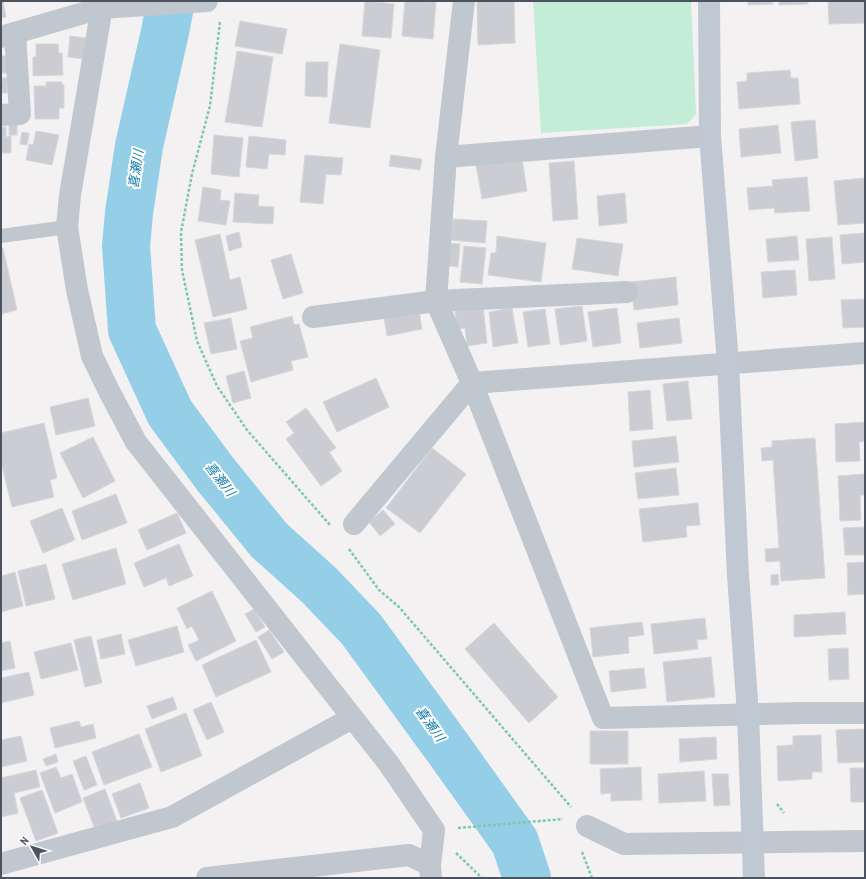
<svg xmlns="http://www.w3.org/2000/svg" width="866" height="879" font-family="'Archivo Narrow','Noto Sans JP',sans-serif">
  <rect width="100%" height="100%" fill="#f3f1f1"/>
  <path fill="#c3edd7" d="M533 1H691L696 114 687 124 541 133Z"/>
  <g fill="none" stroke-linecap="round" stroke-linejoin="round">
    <path stroke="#94cee7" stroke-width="48" d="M171 1 165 32 139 146 129 213 126 246 132 330 170 413 216 475 269 540 319 585 361 629 447 747 515 842 527 878"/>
  </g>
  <g fill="#cbcdd3" stroke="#d6d7dc">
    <path d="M1 1H3L6 17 1 18Z"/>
    <path d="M365 1 394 4 391 38 362 36Z"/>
    <path d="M405 1 436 2 433 39 402 36Z"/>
    <path d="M477 1H514L515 43 478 45Z"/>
    <path d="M748 1H772L773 4 748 5Z"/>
    <path d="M779 1H808V4L779 5Z"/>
    <path d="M828 1H865V23L829 24Z"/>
    <path d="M240 21 287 29 282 54 235 46Z"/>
    <path d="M70 36 86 38 83 59 68 57Z"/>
    <path d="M36 44H58L59 53H62L63 75 33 76V57H36Z"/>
    <path d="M340 44 380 50 370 128 329 123Z"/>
    <path d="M237 51 273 57 262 127 225 122Z"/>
    <rect x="1" y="56" width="8" height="17"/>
    <path d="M306 62H328L327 97 305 96Z"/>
    <path d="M790 70 791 78H798L800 104 739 109 737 82 747 81V73Z"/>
    <rect x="1" y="78" width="6" height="15"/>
    <path d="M46 82H62V85H64V108H59V119H35L34 86H46Z"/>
    <path d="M815 120 818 158 795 161 791 122Z"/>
    <rect x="9" y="122" width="8" height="13"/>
    <path d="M778 125 781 153 741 157 739 129Z"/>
    <path d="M1 127H6V137L11 136V153H1Z"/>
    <path d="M36 131 59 135 52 165 26 160 29 144 33 145Z"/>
    <path d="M22 132 29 133 27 145 20 144Z"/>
    <path d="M214 135 243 138 239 177 211 174Z"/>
    <path d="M249 136 286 140 285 155 269 154 267 169 246 167Z"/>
    <path d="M305 155 343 158 341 175 326 174 323 204 300 202Z"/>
    <path d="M391 155 422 159 420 170 389 166Z"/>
    <path d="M522 158 527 191 482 199 476 165Z"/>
    <path d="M574 161 578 219 553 221 549 163Z"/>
    <path d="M807 177 810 211 775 213 774 208 749 210 747 188 773 186 772 180Z"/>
    <path d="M865 178V223L838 225 834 181Z"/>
    <path d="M203 187 221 190 220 200 230 201 226 225 198 221Z"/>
    <path d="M235 193 259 195 258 206 274 207 273 224 233 222Z"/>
    <path d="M625 193 627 223 599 226 597 196Z"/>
    <path d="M453 219 487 221 485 243 451 240Z"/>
    <path d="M239 232 242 247 229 251 226 236Z"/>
    <path d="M865 233V262L842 264 840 235Z"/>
    <path d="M220 234 230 280 240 277 247 309 213 317 195 240Z"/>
    <path d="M497 236 546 243 541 282 488 275 491 253H496Z"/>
    <path d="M797 236 799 260 768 262 766 239Z"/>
    <path d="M832 237 835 279 809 281 806 239Z"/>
    <path d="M577 238 623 244 618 276 572 269Z"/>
    <path d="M445 243 460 244 458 267 443 265Z"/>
    <path d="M464 246 486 248 482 284 460 282Z"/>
    <path d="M1 248H3L17 310 1 314Z"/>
    <path d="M291 254 303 293 283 299 271 260Z"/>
    <path d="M795 270 797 295 763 298 761 272Z"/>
    <path d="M676 277 678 305 634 310 631 282Z"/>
    <path d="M865 299V327L843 328 841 300Z"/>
    <path d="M483 306 487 343 467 346 465 328 457 329 455 309Z"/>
    <path d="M582 306 587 341 560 345 555 309Z"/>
    <path d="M512 308 518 343 493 347 489 312Z"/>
    <path d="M617 308 621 343 593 347 588 312Z"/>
    <path d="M545 309 550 344 528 347 523 312Z"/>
    <path d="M419 310 422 329 387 336 384 317Z"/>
    <path d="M292 316 294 325 299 324 308 357 291 361 293 370 251 382 240 341 253 338 250 327Z"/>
    <path d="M231 318 237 349 211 354 204 323Z"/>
    <path d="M679 318 682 343 640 348 637 323Z"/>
    <path d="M244 371 251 398 233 403 226 376Z"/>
    <path d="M376 378 389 407 337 432 323 402Z"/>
    <path d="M688 381 692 419 667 421 663 384Z"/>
    <path d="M650 390 653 429 630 431 628 392Z"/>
    <path d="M88 398 95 426 56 435 50 407Z"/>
    <path d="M306 408 336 448 329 452 342 471 321 486 286 439 294 433 286 422Z"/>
    <path d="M865 422V441L859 442 860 461 836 462 835 424Z"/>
    <path d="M44 423 57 478 50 480 54 497 12 507 1 462V433Z"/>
    <path d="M676 436 679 462 634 467 632 441Z"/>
    <path d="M93 437 115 481 83 498 60 453Z"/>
    <path d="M815 438 825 578 781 581 780 561 766 562 765 549 779 548 773 460 762 461 761 448 772 447V441Z"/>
    <path d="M432 448 466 474 420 533 386 508Z"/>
    <path d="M676 468 679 495 638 499 635 473Z"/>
    <path d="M865 474V495H860L861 520 840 521 838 476Z"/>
    <path d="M116 494 127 523 82 540 72 511Z"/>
    <path d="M698 503 700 525 686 526 687 537 643 542 639 509Z"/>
    <path d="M62 508 75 540 43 553 30 521Z"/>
    <path d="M383 510 395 524 380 536 369 522Z"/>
    <path d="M177 513 186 533 147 550 138 530Z"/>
    <path d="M865 527V555H845L843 528Z"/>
    <path d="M179 544 193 576 169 586 166 578 144 587 134 563Z"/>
    <path d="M116 548 126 584 73 600 62 564Z"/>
    <path d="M865 562V594L848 595 847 563Z"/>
    <path d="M46 564 55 599 26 606 18 571Z"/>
    <path d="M15 572 23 606 1 612V576Z"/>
    <path d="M778 574 779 585H771V575Z"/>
    <path d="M212 591 236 641 196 661 188 645 199 640 192 626 187 629 177 608Z"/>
    <path d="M254 609 265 627 256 632 245 614Z"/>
    <path d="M845 612 846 634 794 637V615Z"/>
    <path d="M705 618 707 639 697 640 698 649 654 654 651 624Z"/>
    <path d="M642 622 644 635 628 637 629 653 593 657 590 628Z"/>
    <path d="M494 623 558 697 529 723 465 649Z"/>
    <path d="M177 626 184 652 136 666 128 640Z"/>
    <path d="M269 630 284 652 272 659 258 637Z"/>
    <path d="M121 634 125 654 101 659 97 640Z"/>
    <path d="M91 636 102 683 85 687 74 640Z"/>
    <path d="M256 640 271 672 216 697 202 665Z"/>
    <path d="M10 641 15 668 1 671V643Z"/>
    <path d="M71 643 78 670 41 679 34 652Z"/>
    <path d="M848 648 849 679 829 680 828 649Z"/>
    <path d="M711 657 715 697 667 702 663 662Z"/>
    <path d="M644 668 646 688 611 692 609 671Z"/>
    <path d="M29 672 34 695 1 703V678Z"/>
    <path d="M173 697 177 709 152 719 147 706Z"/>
    <path d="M211 702 224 732 207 740 193 710Z"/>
    <path d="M186 713 202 756 161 772 145 729Z"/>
    <path d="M79 721 81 727 93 724 96 738 55 748 50 728Z"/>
    <path d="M865 729V762L838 763 836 730Z"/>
    <rect x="590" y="731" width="38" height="33"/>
    <path d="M139 734 152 767 104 785 92 752Z"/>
    <path d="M821 735 822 772H812V779L778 781 777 746 793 745V736Z"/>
    <path d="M21 736 27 761 1 767V740Z"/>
    <path d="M716 737 717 759 680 762 679 739Z"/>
    <path d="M56 754 58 762 46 766 43 759Z"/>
    <path d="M86 756 97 785 84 790 73 761Z"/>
    <path d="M56 767 61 778 72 774 82 802 55 813 40 773Z"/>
    <path d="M641 767 642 800 611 801V793L601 794 600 769Z"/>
    <path d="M850 768H865V802H851Z"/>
    <path d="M36 770 40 787 14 793 18 813 1 817V778Z"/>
    <path d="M704 771 706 801 659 803 658 774Z"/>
    <path d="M712 774H728L730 805 714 806Z"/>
    <path d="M140 783 149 808 121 818 112 794Z"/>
    <path d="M105 789 118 824 96 832 83 798Z"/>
    <path d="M42 790 58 833 36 841 20 798Z"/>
  </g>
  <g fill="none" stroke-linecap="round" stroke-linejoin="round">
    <g stroke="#7dc9ab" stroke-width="2.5" stroke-dasharray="3 2" stroke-linecap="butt">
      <path d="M220 22 210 106 192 174 181 232 182 270 197 341 217 386 247 430 330 525"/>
      <path d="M349 549 379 590 399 607 571 807"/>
      <path d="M777 804 784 813"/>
      <path d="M458 828 563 819"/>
      <path d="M582 852 592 878"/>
      <path d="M456 853 482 878"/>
    </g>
    <path stroke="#c0c7cf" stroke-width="14" d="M1 236 67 227"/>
    <g stroke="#c0c7cf" stroke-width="22">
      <path d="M103 1 70 195 67 227 77 290 92 356 109 391 136 442 389 764 434 830 430 865 431 878"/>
      <path d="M464 1 446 157 436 301 472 383 603 718 802 713H865"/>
      <path d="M1 37 101 8 207 1"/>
      <path d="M1 115 20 114 15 33"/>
      <path d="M446 157 710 136"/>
      <path d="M313 317 436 301 627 292"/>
      <path d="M354 524 472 383 865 353"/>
      <path d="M587 826 624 844 865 841"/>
      <path d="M1 864 172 817 352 718"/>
      <path d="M207 878 409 855 430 865"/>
    </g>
    <path stroke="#c0c8d3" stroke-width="22" d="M709 1 710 136 728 363 738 575 748 714 754 878"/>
  </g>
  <g text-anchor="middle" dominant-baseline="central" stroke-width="4" stroke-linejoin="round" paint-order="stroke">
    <g font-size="13" font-style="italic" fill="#167aa5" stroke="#fff">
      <text transform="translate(136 169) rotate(-82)">喜瀬川</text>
      <text transform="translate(220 479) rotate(52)">喜瀬川</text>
      <text transform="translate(430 724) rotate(54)">喜瀬川</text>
    </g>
  </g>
  <rect width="866" height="879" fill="none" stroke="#4a535e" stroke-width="4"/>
  <g transform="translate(32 847) rotate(309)" stroke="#ffffff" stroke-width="3" paint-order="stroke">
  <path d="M0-3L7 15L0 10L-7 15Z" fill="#4a535e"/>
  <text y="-6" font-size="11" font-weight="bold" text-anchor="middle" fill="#4a535e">N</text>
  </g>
</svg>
